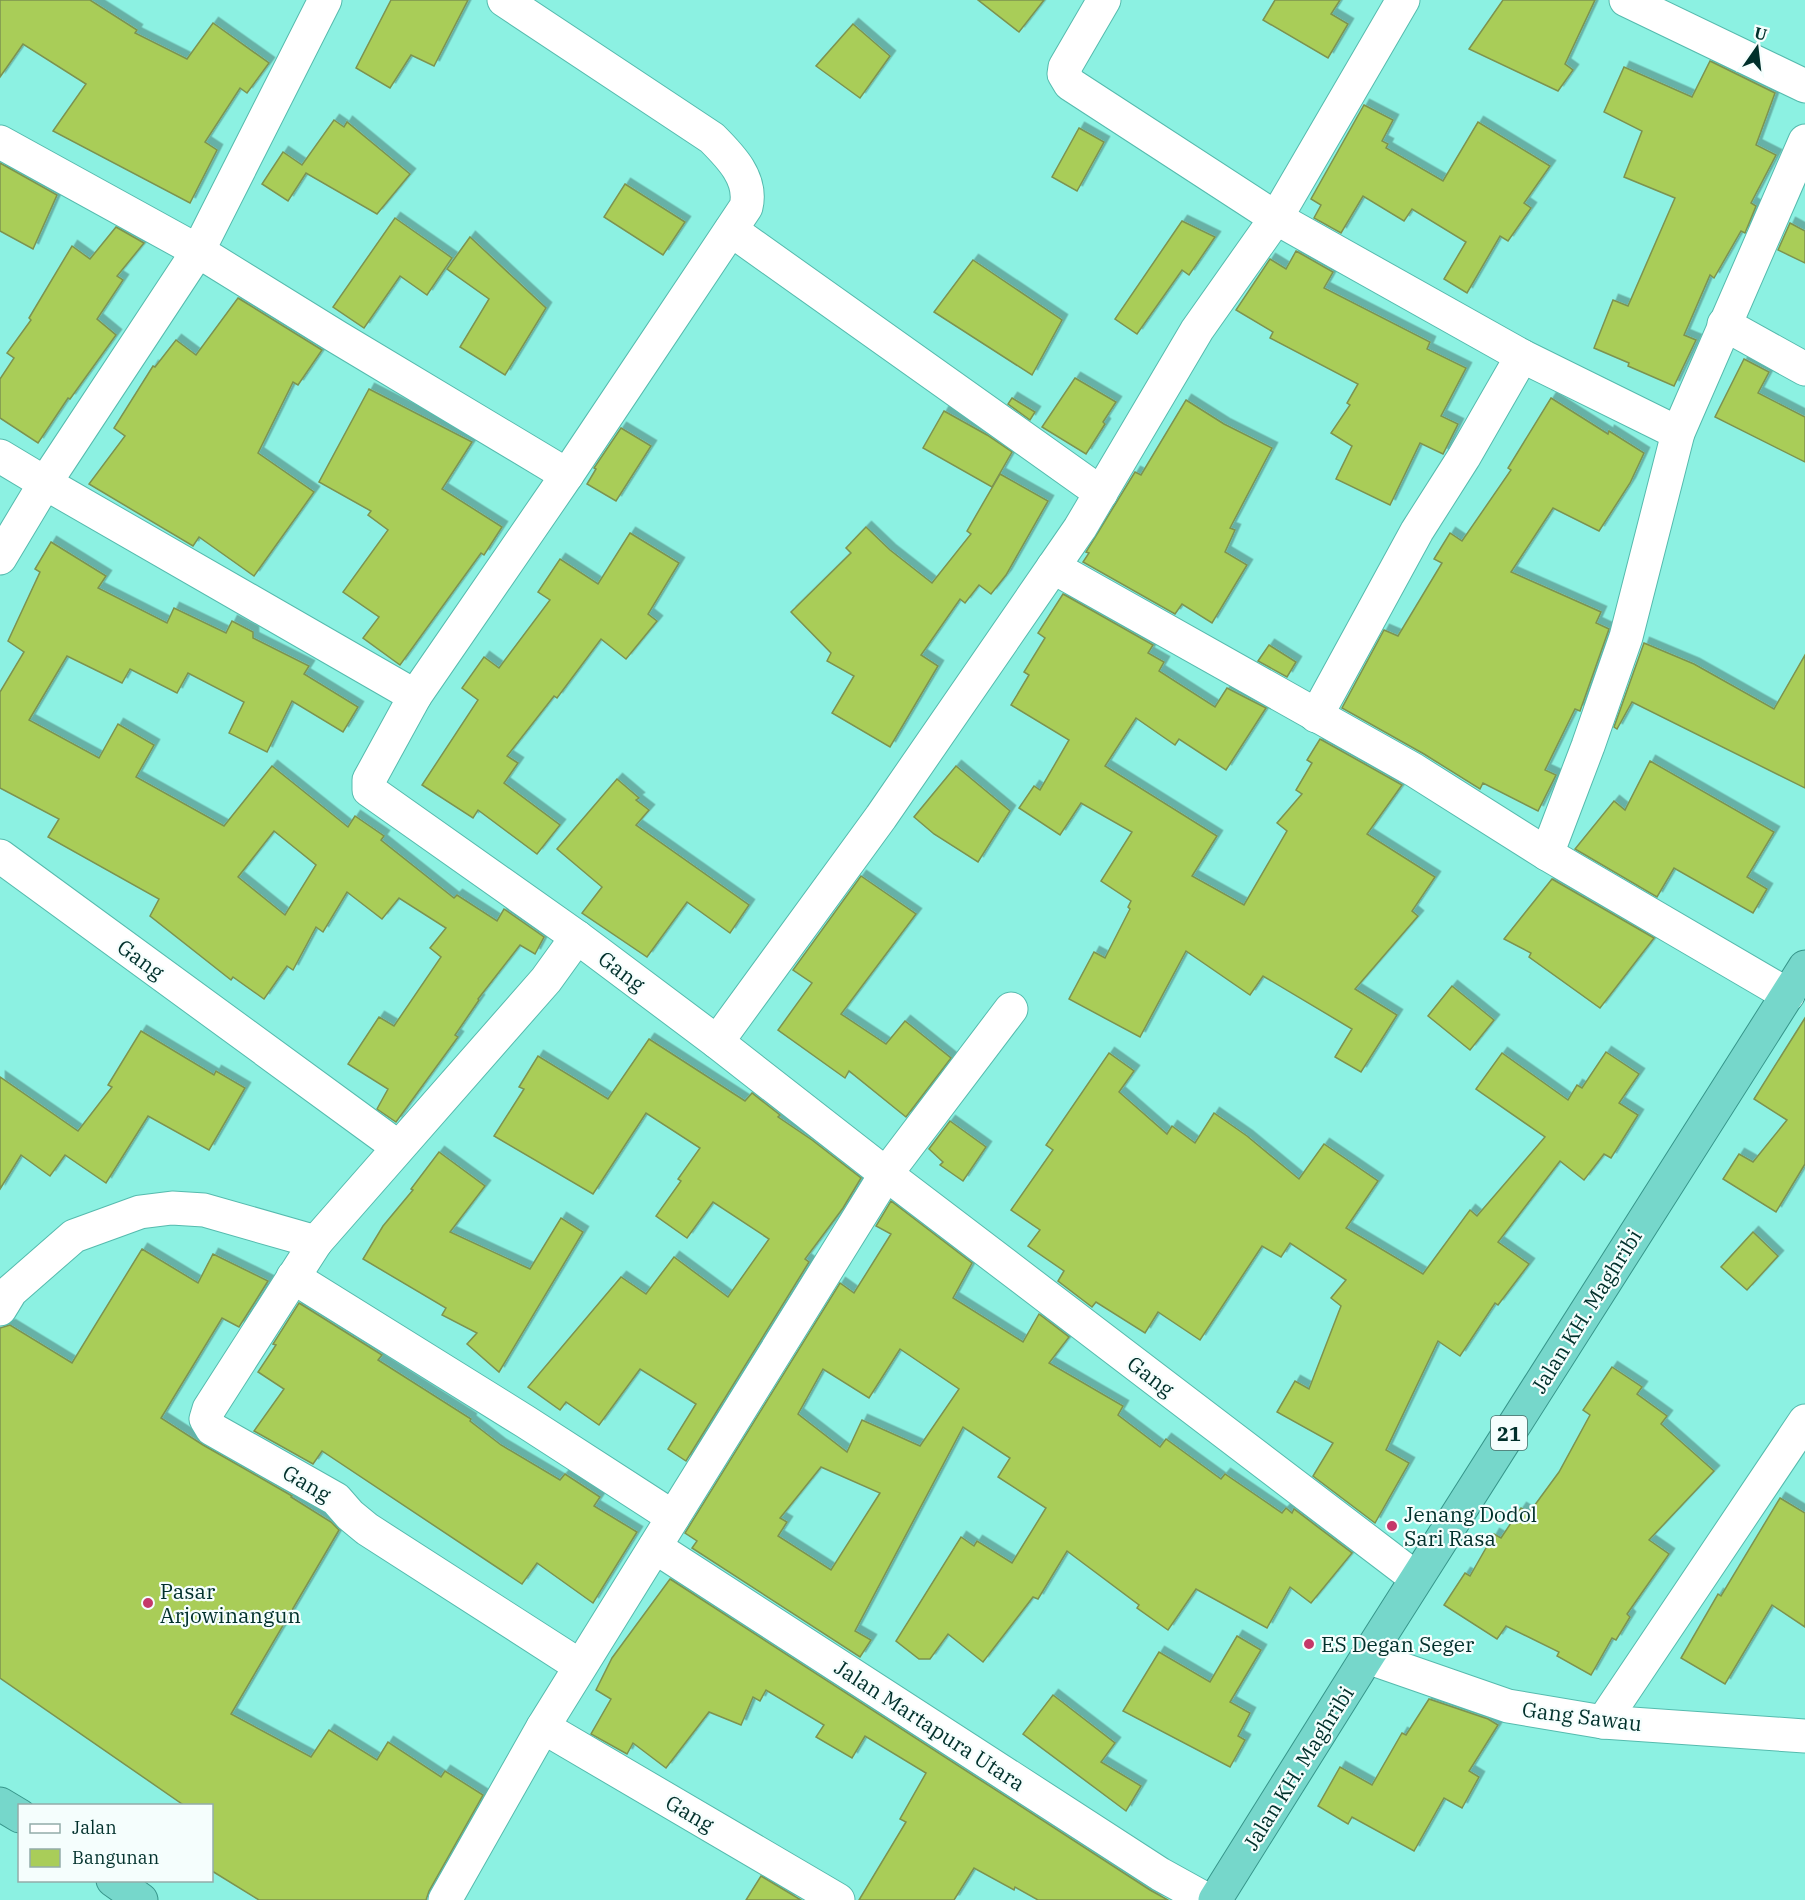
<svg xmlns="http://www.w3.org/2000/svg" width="1805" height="1900" font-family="'IBM Plex Serif',serif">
  <defs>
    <filter id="shadow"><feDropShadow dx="5.5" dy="-5.5" stdDeviation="0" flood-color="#0004"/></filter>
  </defs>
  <rect width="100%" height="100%" fill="#8cf1e2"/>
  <g fill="#a9cd59" stroke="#7d934f" stroke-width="1.5" fill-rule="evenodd" filter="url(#shadow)">
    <path d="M0 0H90L137 30 135 33 187 59 213 23 269 63 247 93 240 88 205 142 217 150 190 203 53 131 86 84 23 44 0 77Z"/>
    <path d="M391 0H468L434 66 411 55 390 88 356 68Z"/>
    <path d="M978 0H1044L1019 32Z"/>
    <path d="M1275 0H1340L1331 14 1348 24 1328 58 1263 20Z"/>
    <path d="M1503 0H1595L1565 64 1573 70 1558 91 1469 49Z"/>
    <path d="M853 24 890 56 860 98 816 66Z"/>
    <path d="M1710 61 1775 93 1756 145 1776 155 1751 203 1756 206 1745 233 1741 231 1714 278 1710 275 1684 335 1696 340 1674 386 1628 366 1629 363 1594 348 1613 300 1628 306 1675 198 1624 177 1642 131 1604 112 1624 67 1692 97Z"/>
    <path d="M1364 105 1393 120 1382 141 1388 144 1386 148 1443 181 1478 122 1550 166 1524 203 1531 208 1508 241 1500 236 1467 293 1444 279 1466 242 1412 209 1404 221 1363 196 1341 233 1314 218 1321 205 1311 199Z"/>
    <path d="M334 120 344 127 347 122 410 174 377 214 306 173 288 201 262 184 283 152 302 165Z"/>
    <path d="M1079 128 1104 142 1077 191 1052 177Z"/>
    <path d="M0 163 57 195 33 249 0 231Z"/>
    <path d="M625 184 685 222 663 255 604 217Z"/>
    <path d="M395 218 452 258 427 295 400 276 364 328 333 307Z"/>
    <path d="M1182 221 1215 237 1189 275 1182 270 1137 334 1115 319Z"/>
    <path d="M1790 223 1805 231V263L1778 250Z"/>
    <path d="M116 227 144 243 117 276 123 280 97 319 116 335 70 399 68 398 38 443 0 418V379L14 358 7 353 31 320 29 318 72 246 90 259Z"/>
    <path d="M470 237 546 308 505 375 460 347 489 299 447 269Z"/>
    <path d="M1296 251 1333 272 1324 288 1430 342 1427 349 1466 368 1441 416 1458 424 1443 454 1420 443 1390 505 1336 479 1352 446 1331 433 1350 405 1347 403 1358 384 1270 338 1273 332 1236 310 1270 259 1286 269Z"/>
    <path d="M973 260 1062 320 1032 375 934 312Z"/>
    <path d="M238 298 322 350 298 385 293 382 258 453 314 492 254 576 199 537 193 546 89 484 125 436 114 428 153 366 155 367 176 340 196 355Z"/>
    <path d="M1744 359 1769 372 1758 393 1805 417V462L1715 417Z"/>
    <path d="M1075 378 1116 402 1103 422 1105 424 1086 454 1042 427Z"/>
    <path d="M369 389 472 442 442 489 502 527 484 555 481 553 400 665 363 638 379 617 343 592 388 530 368 515 371 511 319 482Z"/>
    <path d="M1012 398 1035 412 1030 420 1008 404Z"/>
    <path d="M1551 398 1608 434 1609 431 1644 453 1630 483 1599 531 1553 508 1511 572 1601 612 1596 623 1609 629 1580 711 1575 709 1545 770 1556 775 1538 811 1483 783 1480 789 1424 754 1342 708 1384 630 1398 636 1442 563 1434 559 1450 533 1462 541 1511 470 1508 468Z"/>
    <path d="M1186 400 1224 424 1272 448 1230 528 1235 530 1225 552 1247 565 1212 623 1182 604 1175 614 1083 562 1089 553 1086 552 1135 472 1141 475Z"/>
    <path d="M944 411 987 435 1012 452 992 487 923 448Z"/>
    <path d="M621 428 651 446 616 501 587 484 596 469 594 468Z"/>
    <path d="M1000 474 1048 501 1006 575 991 594 979 585 965 603 960 599 921 655 938 666 890 747 832 713 854 676 827 661 831 653 791 612 851 553 846 548 866 527 890 550 932 583 971 534 967 531Z"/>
    <path d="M630 533 679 563 648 614 657 621 626 659 601 639 557 698 554 696 507 756 518 763 504 783 560 825 537 854 478 810 473 818 422 785 478 700 462 688 484 657 499 668 550 600 538 592 560 559 598 584Z"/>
    <path d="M51 542 106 576 98 588 167 623 174 608 226 633 232 621 253 632V638L309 666 304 674 358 707 343 732 292 701 267 752 229 733 244 702 188 673 177 693 130 669 122 683 67 656 29 720 99 758 118 724 154 745 136 777 224 826 272 766 348 827 355 816 384 836 381 840 454 898 457 895 497 921 504 909 544 937 535 954 520 945 478 999 479 1000 455 1035 458 1037 396 1122 377 1109 388 1089 348 1064 379 1017 394 1026 441 957 430 948 446 928 399 898 382 919 347 892 323 932 316 927 293 970 287 966 264 999 233 977 231 980 150 916 159 899 48 837 59 819 0 788V692L24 652 8 641 40 572 35 569ZM274 831 316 865 285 915 238 877Z"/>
    <path d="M1063 594 1153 645 1148 653 1164 662 1159 671 1215 707 1227 688 1266 708 1226 770 1179 739 1175 745 1136 718 1105 766 1217 836 1192 876 1244 905 1287 831 1277 823 1302 794 1296 790 1312 763 1307 760 1320 739 1402 785 1367 834 1435 877 1412 911 1418 916 1355 989 1397 1015 1361 1072 1335 1057 1352 1029 1263 976 1250 995 1186 951 1140 1037 1069 999 1094 952 1105 958 1130 909 1128 907 1131 901 1101 881 1132 832 1081 803 1060 835 1019 808 1034 786 1040 790 1069 740 1011 705 1029 675 1024 672 1045 638 1038 633Z"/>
    <path d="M1644 643 1694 664 1774 709 1805 655V788L1632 702 1617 729 1614 727Z"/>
    <path d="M1269 645 1296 662 1287 677 1258 661Z"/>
    <path d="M1650 761 1774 832 1747 877 1767 889 1753 913 1674 868 1657 897 1575 849 1614 801 1625 810Z"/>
    <path d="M956 766 1010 811 978 862 934 834 914 817Z"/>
    <path d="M617 779 639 798 636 800 649 810 636 825 749 905 730 933 687 902 647 957 582 913 602 887 557 849Z"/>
    <path d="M861 876 916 914 841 1014 886 1044 905 1021 951 1058 906 1117 849 1071 845 1078 778 1030 812 983 793 970Z"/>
    <path d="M1552 879 1654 938 1600 1008 1529 957 1531 953 1504 939Z"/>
    <path d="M1452 986 1494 1020 1470 1050 1428 1016Z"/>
    <path d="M1805 1018V1164L1776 1212 1723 1179 1739 1154 1753 1162 1787 1120 1754 1099Z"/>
    <path d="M141 1031 214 1075 216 1071 245 1088 209 1150 148 1116 106 1183 65 1155 50 1176 21 1155 0 1189V1077L78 1131 112 1087 108 1085Z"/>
    <path d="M649 1039 745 1101 752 1093 780 1115 778 1117 812 1140 861 1178 843 1208 805 1259 809 1262 686 1461 668 1449 696 1404 640 1369 599 1425 566 1402 560 1410 528 1387 621 1277 646 1294 674 1257 728 1297 769 1239 713 1202 687 1238 656 1216 681 1181 678 1179 700 1148 646 1113 593 1194 494 1136 524 1089 519 1087 538 1056 608 1099Z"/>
    <path d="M1606 1052 1639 1074 1619 1103 1638 1115 1611 1158 1604 1154 1584 1180 1560 1161 1498 1242 1529 1264 1498 1305 1495 1303 1460 1356 1438 1341 1386 1450 1409 1463 1375 1523 1313 1476 1333 1443 1277 1412 1295 1381 1309 1389 1341 1306 1331 1298 1346 1280 1290 1243 1281 1257 1262 1246 1200 1340 1158 1312 1145 1333 1096 1302 1092 1307 1058 1281 1064 1271 1028 1246 1040 1230 1011 1210 1053 1150 1046 1145 1109 1053 1134 1071 1119 1092 1167 1134 1172 1126 1195 1143 1214 1113 1247 1136 1299 1179 1324 1144 1378 1181 1346 1228 1423 1274 1470 1210 1477 1216 1545 1137 1476 1089 1502 1053 1568 1100 1577 1085 1582 1088Z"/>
    <path d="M950 1121 986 1147 963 1181 940 1165 943 1162 929 1149Z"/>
    <path d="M439 1152 485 1186 450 1232 530 1269 561 1218 583 1232 499 1372 467 1344 477 1333 442 1315 446 1308 363 1259 383 1226 413 1190 411 1189Z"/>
    <path d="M891 1201 972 1263 953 1298 1023 1342 1039 1314 1069 1337 1049 1363 1123 1406 1118 1415 1160 1447 1166 1439 1221 1479 1225 1474 1282 1513 1286 1508 1292 1513 1294 1509 1352 1553 1311 1603 1290 1587 1267 1628 1196 1589 1168 1630 1137 1608 1139 1605 1067 1551 1038 1599 1033 1597 983 1662 948 1634 930 1659H919L896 1641 961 1537 974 1546 977 1541 1012 1563 1046 1508 998 1477 1010 1458 963 1427 855 1631 871 1640 860 1657 692 1548 697 1541 685 1533 840 1283 854 1293 891 1234 876 1226ZM900 1349 959 1389 920 1446 862 1420 847 1452 798 1414 823 1369 869 1398ZM821 1467 880 1493 831 1570 778 1536 787 1522 780 1518Z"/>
    <path d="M1753 1232 1778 1256 1747 1290 1721 1267Z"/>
    <path d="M142 1249 198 1283 213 1254 268 1281 239 1327 222 1318 161 1418 203 1445 292 1496 291 1497 331 1522 339 1530 231 1714 311 1757 329 1730 377 1760 388 1742 441 1777 445 1771 483 1795 429 1891 426 1900H259L212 1871V1806H185L0 1678V1328L10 1325 72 1363Z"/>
    <path d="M299 1303 382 1355 378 1360 471 1419 470 1421 501 1445 560 1480 565 1474 600 1497 594 1506 637 1532 593 1603 537 1563 522 1584 322 1451 313 1464 254 1431 284 1389 258 1372 276 1345 273 1344Z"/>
    <path d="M1612 1367 1642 1387 1637 1394 1667 1416 1661 1424 1714 1471 1649 1540 1669 1554 1627 1614 1630 1617 1616 1640 1612 1638 1591 1675 1557 1656 1559 1652 1506 1626 1497 1639 1444 1605 1465 1573 1470 1576 1494 1534 1501 1538 1521 1508 1529 1513 1559 1472 1590 1415 1583 1410Z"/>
    <path d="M1780 1498 1805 1513V1627L1772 1605 1725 1684 1681 1658 1718 1594 1721 1596Z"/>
    <path d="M670 1579 1150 1890 1168 1900H1038L1015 1887 1014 1890 974 1868 954 1900H859L906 1822 900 1819 926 1773 865 1736 852 1758 816 1737 824 1725 766 1690 760 1701 753 1697 741 1725 709 1712 666 1768 633 1743 627 1754 591 1734 611 1699 596 1690 612 1658Z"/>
    <path d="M1237 1636 1261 1650 1230 1702 1250 1713 1238 1736 1245 1740 1230 1767 1123 1711 1159 1652 1210 1682Z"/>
    <path d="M1053 1695 1115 1743 1101 1762 1141 1786 1126 1811 1023 1734Z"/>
    <path d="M1429 1699 1488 1719 1498 1725 1469 1771 1479 1777 1462 1808 1444 1798 1414 1851 1352 1817 1348 1824 1318 1806 1340 1767 1372 1785 1402 1733 1406 1735Z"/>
    <path d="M761 1876 801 1900H746Z"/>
  </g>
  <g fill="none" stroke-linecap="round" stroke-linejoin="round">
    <defs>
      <g id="minor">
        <path d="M325 0 198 251 45 483 415 696 369 780V790L577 937"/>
        <path d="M1104 0 1065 67 1064 74 1070 84 1276 218 1522 356 1678 433"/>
        <path d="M1626 0 1805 86"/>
        <path d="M0 142 198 251 337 337 567 475"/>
        <path d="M731 230 1101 493"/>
        <path d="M1724 324 1805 369"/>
        <path d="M0 456 45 483 0 558"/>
        <path d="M1053 567 1414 770 1547 854 1788 995"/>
        <path d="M415 696 567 475 746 207C753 179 730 156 712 138L504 0"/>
        <path d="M1316 716 1417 531 1464 457 1522 356"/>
        <path d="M1547 854 1588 746 1626 637 1678 433 1805 141"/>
        <path d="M0 856 398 1147"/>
        <path d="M717 1042 881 817 1080 528 1197 330 1276 218 1403 0"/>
        <path d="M316 1242 209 1409 206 1419 212 1429 336 1499 350 1515 367 1529 580 1666"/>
        <path d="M293 1277 526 1422 673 1517"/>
        <path d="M0 1309 11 1291 74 1236 140 1212 172 1208 204 1210 316 1242 546 980 577 937 717 1042 886 1174 1416 1578"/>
        <path d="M655 1547 1160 1874 1207 1900"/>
        <path d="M1367 1657 1508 1706 1603 1722 1805 1736"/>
        <path d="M1603 1722 1805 1421"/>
        <path d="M543 1727 838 1900"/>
        <path d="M445 1900 543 1727 886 1174 1011 1009"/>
      </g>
      <g id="trunk">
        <path d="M0 1804 20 1816"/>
        <path d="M113 1880 141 1900"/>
        <path d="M1215 1900 1367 1657 1805 967"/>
      </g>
    </defs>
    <use href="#minor" stroke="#55bbae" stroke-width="35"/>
    <use href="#trunk" stroke="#37968b" stroke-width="35"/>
    <use href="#minor" stroke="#fff" stroke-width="33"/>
    <use href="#trunk" stroke="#76d7cb" stroke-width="33"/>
  </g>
  <g fill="#c53869" stroke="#f5fefd" stroke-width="2">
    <circle cx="1392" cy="1526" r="6"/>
    <circle cx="148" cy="1603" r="6"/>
    <circle cx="1309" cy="1644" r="6"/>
  </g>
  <g text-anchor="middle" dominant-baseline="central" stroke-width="4.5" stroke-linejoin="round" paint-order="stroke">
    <rect fill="#f5fefd" stroke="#4a6e6a" stroke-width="1.5" x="1491" y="1416" width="36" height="34" rx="4.5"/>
    <g font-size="20" font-weight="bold" fill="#01302b">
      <text x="1509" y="1433">21</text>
    </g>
    <g font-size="21" fill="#01302b" stroke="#f5fefd">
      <text transform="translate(141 959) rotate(36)">Gang</text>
      <text transform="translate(622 971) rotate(37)">Gang</text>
      <text transform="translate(1586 1311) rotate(-58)">Jalan KH. Maghribi</text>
      <text transform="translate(1151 1376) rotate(37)">Gang</text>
      <text transform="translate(307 1483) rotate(30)">Gang</text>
      <text transform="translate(1582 1716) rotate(7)">Gang Sawau</text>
      <text transform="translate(930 1725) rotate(33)">Jalan Martapura Utara</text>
      <text transform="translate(1298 1768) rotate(-58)">Jalan KH. Maghribi</text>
      <text transform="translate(690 1813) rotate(30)">Gang</text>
    </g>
    <g font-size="21" fill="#01302b" stroke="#f5fefd" text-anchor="start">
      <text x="1404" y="1514">Jenang Dodol<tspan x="1404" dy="24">Sari Rasa</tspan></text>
      <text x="160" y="1591">Pasar<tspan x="160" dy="24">Arjowinangun</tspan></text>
      <text x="1321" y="1644">ES Degan Seger</text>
    </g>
  </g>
  <rect x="18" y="1804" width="195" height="78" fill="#f5fefd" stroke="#93aca9" stroke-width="1.5"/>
  <rect x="30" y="1824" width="30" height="9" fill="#ffffff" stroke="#93aca9" stroke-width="1.5"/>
  <text x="72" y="1834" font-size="18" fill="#01302b">Jalan</text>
  <rect x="30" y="1849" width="30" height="18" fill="#a9cd59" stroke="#93aca9" stroke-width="1.5"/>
  <text x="72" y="1864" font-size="18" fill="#01302b">Bangunan</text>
  <g transform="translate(1757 48) rotate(14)" stroke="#f5fefd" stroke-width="4.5" paint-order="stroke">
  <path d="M0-4.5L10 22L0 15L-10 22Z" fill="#01302b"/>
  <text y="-9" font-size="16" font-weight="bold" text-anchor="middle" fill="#01302b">U</text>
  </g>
</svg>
